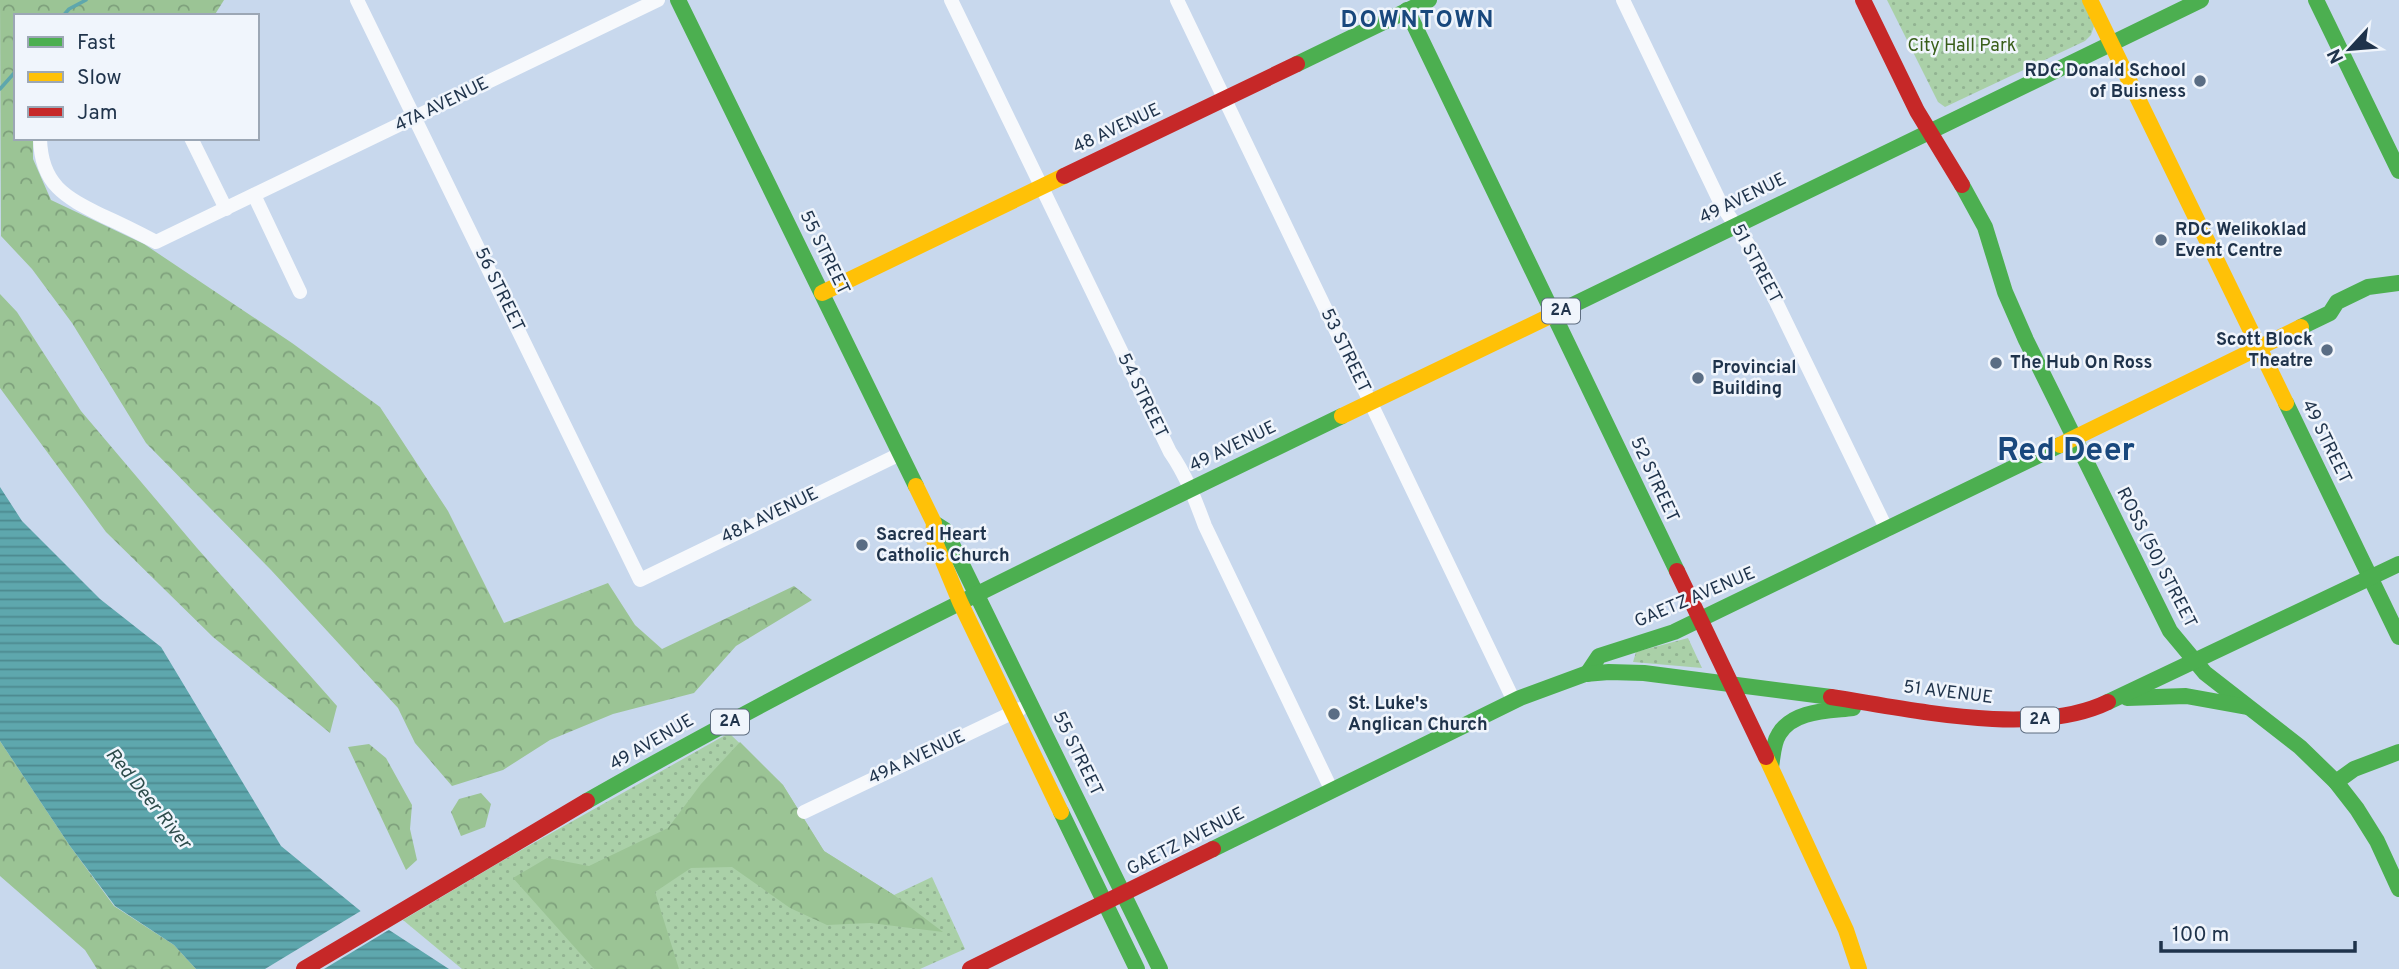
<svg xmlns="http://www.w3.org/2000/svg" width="2399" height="969" font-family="Overpass,sans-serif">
  <defs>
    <pattern id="grass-dots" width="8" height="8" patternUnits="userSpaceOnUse" patternTransform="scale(1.75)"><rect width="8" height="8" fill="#aad0a8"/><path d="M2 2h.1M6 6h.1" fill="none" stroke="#92b392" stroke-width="1.8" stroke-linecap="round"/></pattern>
    <pattern id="forest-crowns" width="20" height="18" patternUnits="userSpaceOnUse" patternTransform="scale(1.75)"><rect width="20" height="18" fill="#9bc495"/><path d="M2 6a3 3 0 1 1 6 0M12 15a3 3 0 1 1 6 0" fill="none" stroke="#7ea07c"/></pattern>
    <pattern id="water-rules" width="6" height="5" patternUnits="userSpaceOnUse" patternTransform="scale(1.75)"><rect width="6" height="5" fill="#5ea7ad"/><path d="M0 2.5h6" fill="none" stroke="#4d898f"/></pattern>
  </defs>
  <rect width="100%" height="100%" fill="#c8d8ed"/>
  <g fill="url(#grass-dots)">
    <path d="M1887 0H2082L2094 26 2091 35 2085 41 1945 107 1938 102Z"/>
    <path d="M1688 638 1702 668 1633 662 1636 652Z"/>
    <path d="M729 733 783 785 824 851 894 895 932 877 965 949 920 969H462L403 920 502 861Z"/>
  </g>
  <g fill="url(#forest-crowns)">
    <path d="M0 0H224L214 16H16V138H33V159L51 200 144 244 292 343 380 407 448 511 504 623 608 583 635 625 662 649 794 586 812 600 736 646 694 693 613 714 550 740 503 770 452 786 415 743 398 708 271 570 146 443 72 323 32 269 1 236Z"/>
    <path d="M0 294 17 312 81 411 197 548 337 706 330 733 213 637 106 532 0 388Z"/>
    <path d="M0 741 70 846 114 906 174 945 196 969H97L85 950 0 876Z"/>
    <path d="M740 742 783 785 824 851 894 895 943 932 870 923 827 925 790 908 732 867 691 868 655 892 679 969H594L513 878 547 858 589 866 668 828 701 784Z"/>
    <path d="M369 744 386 758 412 805 410 829 417 860 406 870 348 747Z"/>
    <path d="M481 793 491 804 485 827 461 836 451 812 459 799Z"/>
  </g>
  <path fill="url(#water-rules)" d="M0 487 22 521 100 599 161 647 281 846 363 913 449 969H196L174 945 115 906 70 846 0 741Z"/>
  <path fill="#c8d8ed" d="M364 909 392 928 324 969H265Z"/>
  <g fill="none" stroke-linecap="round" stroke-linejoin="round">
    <g stroke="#5ea7ad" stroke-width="3.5">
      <path d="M63 16 69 9 86 0"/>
      <path d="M0 89 16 71"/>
    </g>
    <g stroke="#f7f9fc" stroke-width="14">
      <path d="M357 0 640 580 900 454"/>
      <path d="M951 0 1170 452C1186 475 1195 499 1205 526L1332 791"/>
      <path d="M1177 0 1514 701"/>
      <path d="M1623 0 1721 204 1748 244 1887 530"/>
      <path d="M40 138C41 185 65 197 103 216 121 224 139 233 156 242L658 0"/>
      <path d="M191 138 226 209"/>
      <path d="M254 195 300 292"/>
      <path d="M804 812 1020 709"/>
    </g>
    <g stroke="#4caf50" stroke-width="16">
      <path d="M678 0 916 486"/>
      <path d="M2316 0 2399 171"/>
      <path d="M1407 10 1677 571"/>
      <path d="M1297 64 1429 0"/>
      <path d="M1962 185 1985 227 2005 292 2026 340 2170 631 2205 673 2300 747 2336 782 2357 809 2377 841 2399 889"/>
      <path d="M1548 317 2201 0"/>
      <path d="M2301 327 2330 313 2337 302 2368 287 2399 283"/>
      <path d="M2286 403 2399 637"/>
      <path d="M934 523 945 530 1160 969"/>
      <path d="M1587 674 1599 656 1674 632 2060 445"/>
      <path d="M2127 698 2186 696 2247 707"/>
      <path d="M2108 702 2399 564"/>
      <path d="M1771 767C1773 756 1773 743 1779 734 1793 710 1829 711 1853 708"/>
      <path d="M2336 782 2354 769 2399 752"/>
      <path d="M587 801C832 661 1088 539 1342 416"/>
      <path d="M1061 812 1137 969"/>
      <path d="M1213 849 1520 698 1585 674 1609 672 1644 673 1831 697"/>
    </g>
    <g stroke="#ffc107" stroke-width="16">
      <path d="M2090 0 2286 403"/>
      <path d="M822 293 1064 176"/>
      <path d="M1342 416 1548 317"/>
      <path d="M2060 445 2301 327"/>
      <path d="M916 486 934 523 933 537 960 602 1061 812"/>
      <path d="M1766 757 1846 930 1859 969"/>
    </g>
    <g stroke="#c62828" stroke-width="16">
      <path d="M1863 0 1917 111 1962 185"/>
      <path d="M1064 176 1297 64"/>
      <path d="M1677 571 1766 757"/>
      <path d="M1831 697C1910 709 2034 738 2108 702"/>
      <path d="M304 969 587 801"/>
      <path d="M970 969 1213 849"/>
    </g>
  </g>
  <g fill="#5a6d84" stroke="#f0f5fc" stroke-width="2.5">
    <circle cx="2200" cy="81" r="7"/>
    <circle cx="2161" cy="240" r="7"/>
    <circle cx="2327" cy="350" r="7"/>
    <circle cx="1996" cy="363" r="7"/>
    <circle cx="1698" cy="378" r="7"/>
    <circle cx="862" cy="545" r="7"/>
    <circle cx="1334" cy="714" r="7"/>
  </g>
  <g text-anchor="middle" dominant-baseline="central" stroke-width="5" stroke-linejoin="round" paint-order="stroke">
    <g fill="#f0f5fc" stroke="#5e6d80" stroke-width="2">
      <rect x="1542" y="298.5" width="38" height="25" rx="5"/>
      <rect x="2021" y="707.5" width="38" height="25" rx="5"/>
      <rect x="711" y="709.5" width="38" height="25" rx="5"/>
    </g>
    <g font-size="16" font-weight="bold" fill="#1f334b">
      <text x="1561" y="311">2A</text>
      <text x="2040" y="720">2A</text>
      <text x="730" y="722">2A</text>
    </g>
    <g font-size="18" fill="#385e19" stroke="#f0f5fc">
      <text x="1962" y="46">City Hall Park</text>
    </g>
    <g font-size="18" font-weight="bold" fill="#1f334b" stroke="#f0f5fc" text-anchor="start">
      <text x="2186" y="71" text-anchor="end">RDC Donald School<tspan x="2186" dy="21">of Buisness</tspan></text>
      <text x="2175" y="230">RDC Welikoklad<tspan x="2175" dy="21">Event Centre</tspan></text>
      <text x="2313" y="340" text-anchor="end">Scott Block<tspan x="2313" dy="21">Theatre</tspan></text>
      <text x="2010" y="363">The Hub On Ross</text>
      <text x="1712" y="368">Provincial<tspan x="1712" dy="21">Building</tspan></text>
      <text x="876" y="535">Sacred Heart<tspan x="876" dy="21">Catholic Church</tspan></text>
      <text x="1348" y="704">St. Luke's<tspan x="1348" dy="21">Anglican Church</tspan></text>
    </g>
    <g font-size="18" fill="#1f334b" stroke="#f0f5fc">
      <text transform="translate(442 105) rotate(-26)">47A AVENUE</text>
      <text transform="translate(1117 129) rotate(-25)">48 AVENUE</text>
      <text transform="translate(1743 199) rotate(-26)">49 AVENUE</text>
      <text transform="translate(824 253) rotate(64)">55 STREET</text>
      <text transform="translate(1756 264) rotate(62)">51 STREET</text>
      <text transform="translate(499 290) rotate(64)">56 STREET</text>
      <text transform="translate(1345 351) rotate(64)">53 STREET</text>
      <text transform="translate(1142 396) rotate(64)">54 STREET</text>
      <text transform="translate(2326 442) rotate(64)">49 STREET</text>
      <text transform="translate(1233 447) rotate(-26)">49 AVENUE</text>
      <text transform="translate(1654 480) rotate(65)">52 STREET</text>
      <text transform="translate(770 516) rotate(-26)">48A AVENUE</text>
      <text transform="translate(2156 558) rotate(63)">ROSS (50) STREET</text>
      <text transform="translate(1695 598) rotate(-23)">GAETZ AVENUE</text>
      <text transform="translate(1948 693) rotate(7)">51 AVENUE</text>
      <text transform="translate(652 743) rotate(-30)">49 AVENUE</text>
      <text transform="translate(1077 754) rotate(64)">55 STREET</text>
      <text transform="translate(917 758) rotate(-25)">49A AVENUE</text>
      <text transform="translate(1186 842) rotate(-27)">GAETZ AVENUE</text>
    </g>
    <g font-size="19" font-style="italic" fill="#2e4c4b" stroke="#f0f5fc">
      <text transform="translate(148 799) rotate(51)">Red Deer River</text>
    </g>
    <g font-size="24" font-weight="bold" letter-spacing="2" fill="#19487d" stroke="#f0f5fc">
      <text x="1418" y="21">DOWNTOWN</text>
    </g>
    <g font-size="32" font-weight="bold" fill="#19487d" stroke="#f0f5fc">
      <text x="2066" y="452">Red Deer</text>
    </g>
  </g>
  <rect x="14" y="14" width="245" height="126" fill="#f0f5fc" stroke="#9ca7b5" stroke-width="2"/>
  <rect x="28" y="37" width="35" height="10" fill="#4caf50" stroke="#9ca7b5" stroke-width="2"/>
  <text x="77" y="49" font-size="21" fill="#1f334b">Fast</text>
  <rect x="28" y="72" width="35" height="10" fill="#ffc107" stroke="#9ca7b5" stroke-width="2"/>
  <text x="77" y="84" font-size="21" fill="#1f334b">Slow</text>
  <rect x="28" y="107" width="35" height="10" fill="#c62828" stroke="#9ca7b5" stroke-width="2"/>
  <text x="77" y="119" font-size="21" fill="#1f334b">Jam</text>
  <g transform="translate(2350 49) rotate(244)" stroke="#f0f5fc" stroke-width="5" paint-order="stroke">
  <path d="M0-5L12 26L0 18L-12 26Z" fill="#1f334b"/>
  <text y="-10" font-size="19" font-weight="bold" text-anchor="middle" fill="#1f334b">N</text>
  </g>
  <path d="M2161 941v10h194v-10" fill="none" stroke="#1f334b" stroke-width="3.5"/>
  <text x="2172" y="941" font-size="21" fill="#1f334b" stroke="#f0f5fc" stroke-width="5" paint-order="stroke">100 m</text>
</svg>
